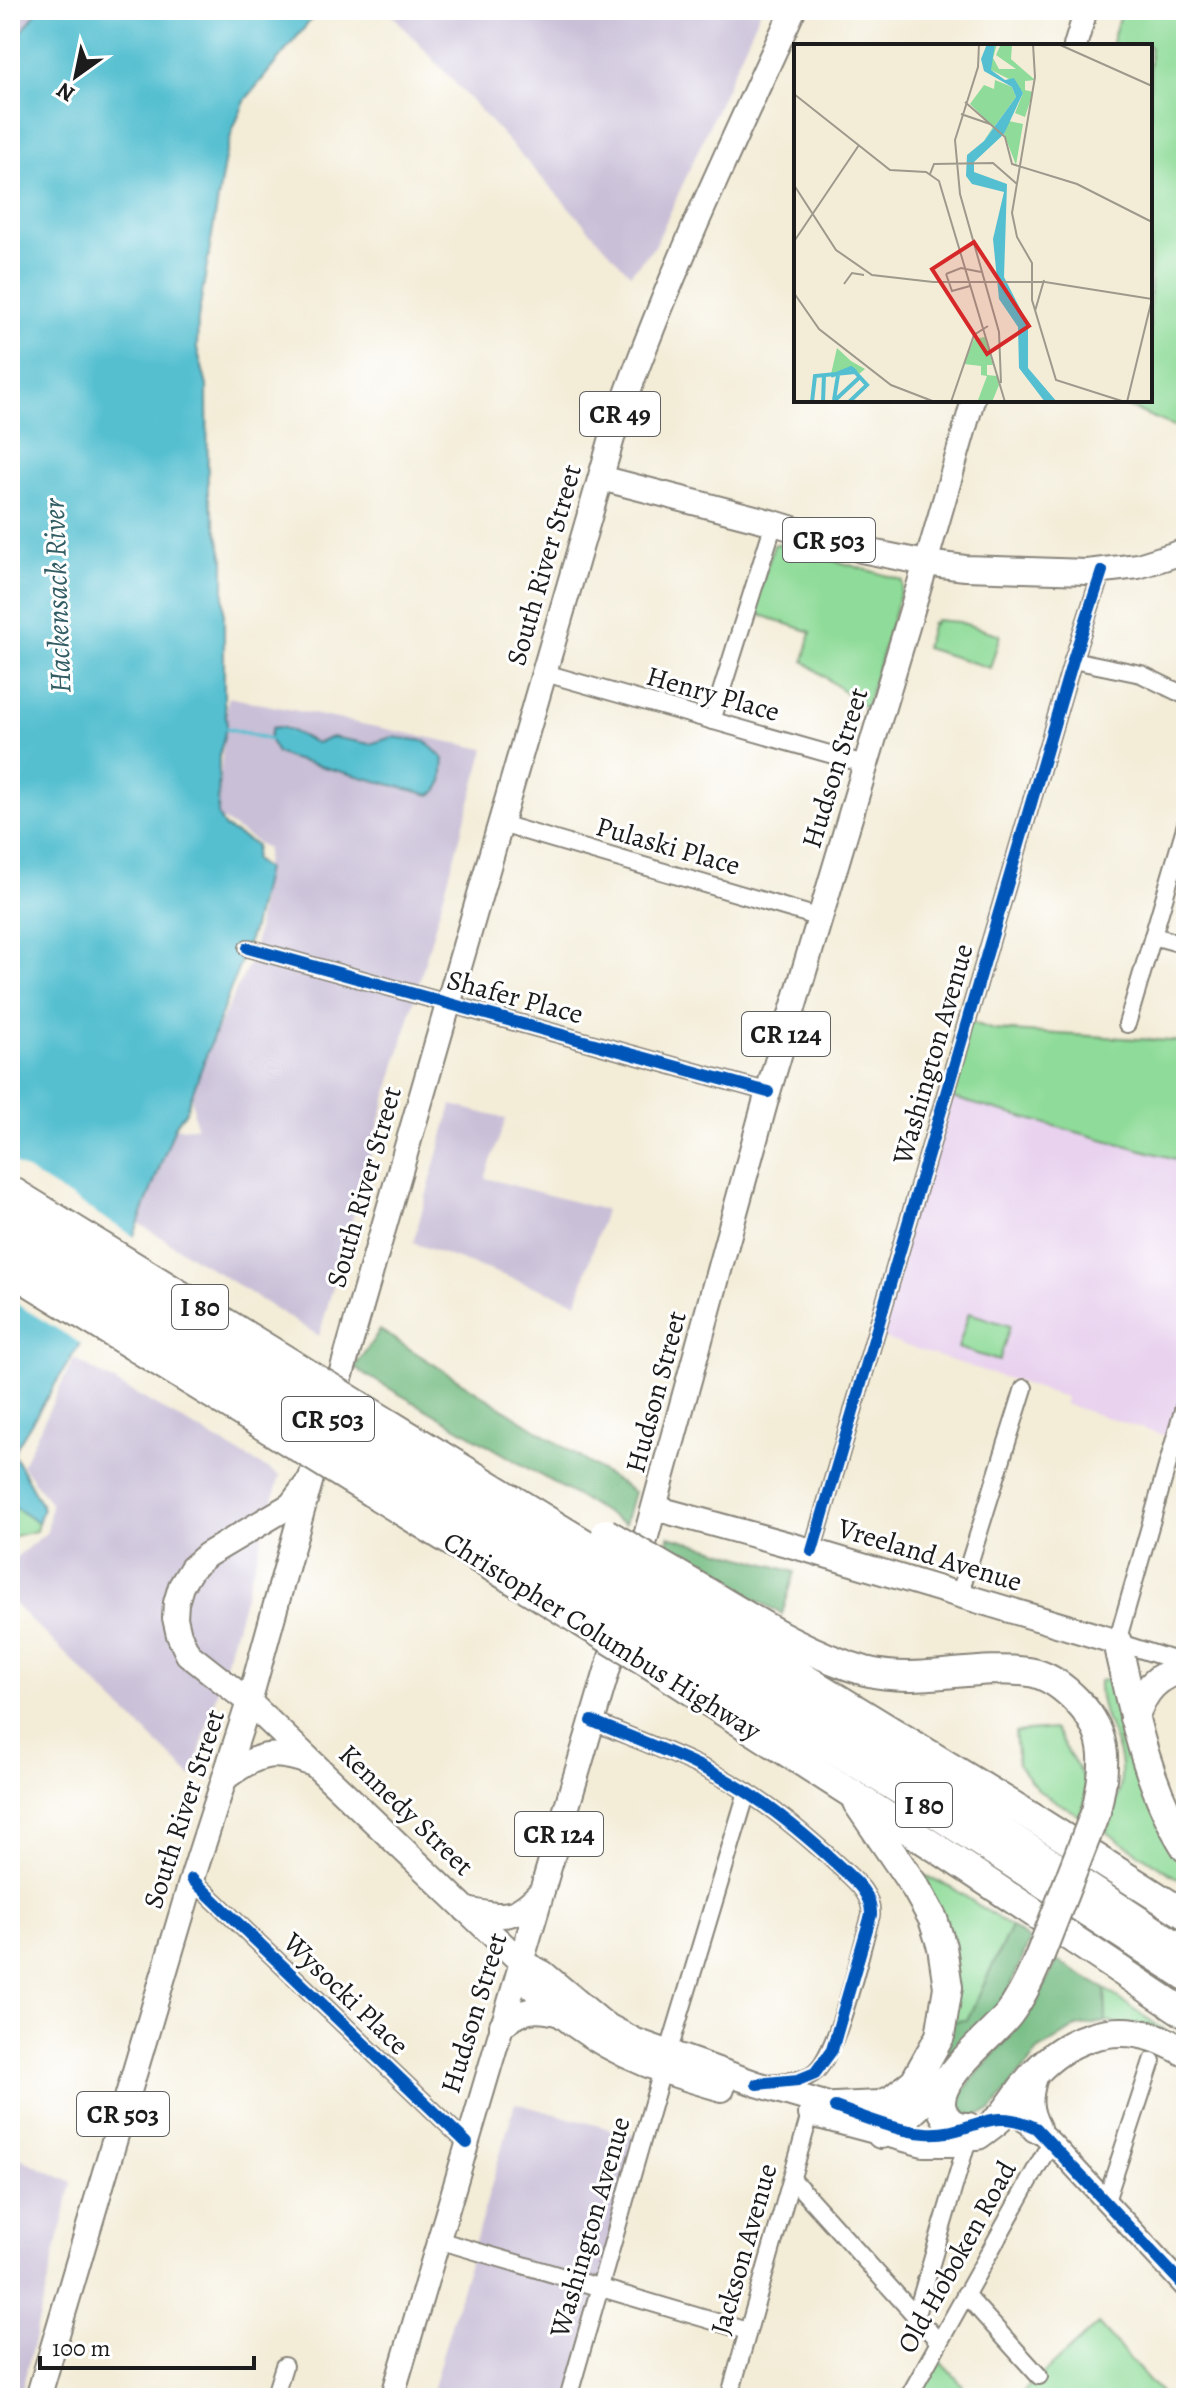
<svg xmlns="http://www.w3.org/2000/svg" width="1196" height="2408" font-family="Alegreya,serif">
  <rect width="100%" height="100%" fill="#fff"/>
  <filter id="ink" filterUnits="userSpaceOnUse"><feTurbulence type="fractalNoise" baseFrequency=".0125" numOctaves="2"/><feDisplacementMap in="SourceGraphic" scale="16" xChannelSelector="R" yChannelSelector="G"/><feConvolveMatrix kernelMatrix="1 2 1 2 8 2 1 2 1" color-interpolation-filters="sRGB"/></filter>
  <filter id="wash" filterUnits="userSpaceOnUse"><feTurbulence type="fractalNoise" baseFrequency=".006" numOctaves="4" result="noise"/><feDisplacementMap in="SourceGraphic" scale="32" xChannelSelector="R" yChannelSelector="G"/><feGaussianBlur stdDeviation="1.8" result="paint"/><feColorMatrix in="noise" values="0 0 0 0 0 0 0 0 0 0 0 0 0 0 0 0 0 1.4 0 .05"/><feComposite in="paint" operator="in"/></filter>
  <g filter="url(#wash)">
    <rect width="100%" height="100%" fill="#f3ecd7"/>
    <path fill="#e8d2ee" d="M945 1096 1186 1162V1400L1175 1439 1064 1404 1065 1397 875 1336Z"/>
    <g fill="#c9bfd7">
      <path d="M10 10H38L10 48Z"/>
      <path d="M388 10H761L655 246 630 274Z"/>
      <path d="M228 697 485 749 319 1336 138 1223 171 1128 196 1127 190 1084 254 954 267 849 216 816Z"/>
      <path d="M452 1105 506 1119 485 1178 605 1210 577 1302 413 1243Z"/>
      <path d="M74 1359 280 1476 192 1777 10 1600V1562L47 1532 51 1504 22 1465Z"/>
      <path d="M515 2103 643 2138 569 2398H430Z"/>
      <path d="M10 2153 72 2183 20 2398H10Z"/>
    </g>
    <g fill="#8fdb99" stroke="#567c5a" stroke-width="2">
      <path d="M1121 10H1186V431L1111 400H1150V46H1111Z"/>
      <path d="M777 544 902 580V587L866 708 804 661 811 632 752 612 774 545Z"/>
      <path d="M935 620 959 622 1000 635 990 668 925 648 932 623 934 624Z"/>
      <path d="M967 1021 994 1030 1186 1042V1162L945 1096Z"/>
      <path d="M969 1313 1010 1326 999 1361 958 1348Z"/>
      <path d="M10 1504 38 1523 36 1531 10 1537Z"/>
      <path d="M1117 1679 1175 1852 1186 1869V1884L1106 1832C1114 1808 1125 1785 1120 1759 1115 1732 1097 1710 1099 1681Z"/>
      <path d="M1054 1729 1090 1788 1080 1816 1039 1791 1018 1765 1015 1732Z"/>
      <path d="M913 1871 951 1887 1011 1927 967 2021H954Z"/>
      <path d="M1105 1989 1167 2032 1106 2022Z"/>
      <path d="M1098 2324 1165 2398H1016Z"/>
      <path d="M933 2353 975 2398H909Z"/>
    </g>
    <g fill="#73bb81" stroke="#486c4e" stroke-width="2">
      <path d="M380 1330 634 1492 625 1524 354 1368Z"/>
      <path d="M669 1536 795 1572 782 1614 667 1551Z"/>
      <path d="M1011 1927 1030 1940 1004 2002 929 2081 954 2021 967 2020Z"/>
      <path d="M1057 1961 1105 1989 1106 2022 1076 2027 1038 2051 991 2111 969 2117 956 2099 1035 2005Z"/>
    </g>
    <g fill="#54bfd0" stroke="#386e76" stroke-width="2">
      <path d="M38 10H319L246 99 233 129 225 157 198 319 197 348 207 386 208 495 224 559V701L227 724 219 757 218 815 224 827 256 845 254 860 266 869 253 928 185 1113 176 1124 114 1288 13 1453 43 1508 38 1523 10 1504V48Z"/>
      <path d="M278 727C289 727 306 740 317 743L332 737 370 744 392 737 425 741 444 759C442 773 446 789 430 795L289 758 277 753 269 739 272 728Z"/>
    </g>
    <path fill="#f3ecd7" d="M10 1160 138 1239 117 1289 83 1345 10 1300Z"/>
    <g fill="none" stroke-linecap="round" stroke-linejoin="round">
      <path stroke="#54bfd0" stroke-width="4" d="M225 728 269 739"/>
    </g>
  </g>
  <g filter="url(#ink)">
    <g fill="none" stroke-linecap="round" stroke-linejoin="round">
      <defs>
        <g id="minor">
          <path d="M1073 660 1141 674 1186 696"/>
          <path d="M545 673 868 765"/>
          <path d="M712 721 774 523"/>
          <path d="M501 824 821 918"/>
          <path d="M1153 936 1186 945"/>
          <path d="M248 948 768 1092"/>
          <path d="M1127 1024 1186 824"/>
          <path d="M1186 1400 1117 1642 1186 1664"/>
          <path d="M812 1551 1073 660 1102 571"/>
          <path d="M959 1596 1024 1388"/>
          <path d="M592 1721C644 1743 700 1762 748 1793 781 1814 810 1839 839 1866 853 1879 872 1893 871 1915 861 1949 839 2050 816 2071 804 2082 784 2081 769 2083"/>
          <path d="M192 1879 467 2143"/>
          <path d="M668 2054 747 1792"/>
          <path d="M792 2179 939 2342"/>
          <path d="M1106 2201 1152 2061"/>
          <path d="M438 2240 747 2331"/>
          <path d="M965 2294 1039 2376"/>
          <path d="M915 2318 968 2139"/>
          <path d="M274 2398 284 2366"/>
          <path d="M568 2398 662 2071"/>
          <path d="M729 2398 810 2114"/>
          <path d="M908 2398 1051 2142"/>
        </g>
        <path id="tertiary" d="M1025 2122 1036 2128 1051 2142 1186 2288"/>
        <g id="secondary">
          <path d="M1075 46 1086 10"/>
          <path d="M926 563 973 400"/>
          <path d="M392 2398 521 1962"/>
        </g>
        <g id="primary">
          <path d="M601 478 774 523 861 550 926 563 965 568 1087 572 1138 566 1186 551"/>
          <path d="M332 1406 614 431C664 285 729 150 793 10"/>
          <path d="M307 1484 291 1505 207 1555 192 1568 181 1586 176 1603 175 1618 179 1635 188 1654 249 1702 521 1962 543 1973 604 2024 636 2041 757 2084 835 2107"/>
          <path d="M655 1508 812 1551 1117 1642"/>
          <path d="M637 1569 768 1092 926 563"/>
          <path d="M225 1778C256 1754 273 1749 310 1763"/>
          <path d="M466 1910C504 1917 514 1921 542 1891"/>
          <path d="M521 1962 620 1627"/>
          <path d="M521 1962C526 1971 529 1983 535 1990 545 2003 561 2014 573 2024 621 2059 666 2073 722 2089"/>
          <path d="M502 2025C524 2009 535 2007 560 2014"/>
          <path d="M811 2114 923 2144H954L978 2135"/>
          <path d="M38 2398 192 1879 249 1702 321 1442"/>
        </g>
        <g id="motorway">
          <path d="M391 1425 600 1553"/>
          <path d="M384 1448 593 1576"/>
          <path d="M378 1469 587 1597"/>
          <path d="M371 1492 580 1621"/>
          <path d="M676 1574C737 1609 798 1652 865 1671 919 1685 974 1664 1029 1672 1048 1675 1066 1689 1079 1703 1111 1737 1105 1769 1096 1811"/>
          <path d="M670 1596 1030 1816 1186 1915"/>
          <path d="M663 1619 920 1777 1186 1952"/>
          <path d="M657 1640 898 1789 1186 1976"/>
          <path d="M1117 1642C1133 1713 1147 1786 1186 1848"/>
          <path d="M650 1664 938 1849 1186 2014"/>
          <path d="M1134 1718C1144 1690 1156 1675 1186 1668"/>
          <path d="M1033 2076C1027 2097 1026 2109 1036 2128"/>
          <path d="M835 2107 880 2105 892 2100 915 2081 940 2036 948 1987 942 1947 933 1919 917 1890 857 1802"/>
          <path d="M968 2127C957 2127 949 2124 943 2112 929 2081 991 2038 1009 2014 1021 1998 1030 1979 1038 1960"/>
          <path d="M881 2134 907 2116 949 2077"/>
          <path d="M978 2135C986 2129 995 2123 1002 2116 1014 2102 1023 2085 1036 2072 1066 2040 1109 2023 1153 2037 1164 2040 1175 2047 1186 2052"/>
        </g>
      </defs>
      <use href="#minor" stroke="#88847a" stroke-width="20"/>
      <use href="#tertiary" stroke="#88847a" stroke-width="24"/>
      <use href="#secondary" stroke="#88847a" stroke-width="26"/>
      <use href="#primary" stroke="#88847a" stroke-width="28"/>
      <use href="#motorway" stroke="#88847a" stroke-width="32"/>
      <use href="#minor" stroke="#fff" stroke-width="16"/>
      <use href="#tertiary" stroke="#fff" stroke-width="20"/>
      <use href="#secondary" stroke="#fff" stroke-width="22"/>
      <use href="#primary" stroke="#fff" stroke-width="24"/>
      <use href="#motorway" stroke="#fff" stroke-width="28"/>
      <defs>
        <g id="motorway-bridge">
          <path d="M10 1190 391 1425"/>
          <path d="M10 1218 384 1448"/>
          <path d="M10 1242 378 1469"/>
          <path d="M10 1270 371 1492"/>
          <path d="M606 1533 676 1574"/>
          <path d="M600 1553 670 1596"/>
          <path d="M593 1576 663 1619"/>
          <path d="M587 1597 657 1640"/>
          <path d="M580 1621 650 1664"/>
          <path d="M1038 1960 1096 1811"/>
        </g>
      </defs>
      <use href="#motorway-bridge" stroke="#88847a" stroke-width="32" stroke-linecap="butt"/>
      <use href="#motorway-bridge" stroke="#fff" stroke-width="28"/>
      <defs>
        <g id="cycleway">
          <path d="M248 948 768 1092"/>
          <path d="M812 1551 1073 660 1102 571"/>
          <path d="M592 1721C644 1743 700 1762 748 1793 781 1814 810 1839 839 1866 853 1879 872 1893 871 1915L832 2050 815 2073 798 2080 757 2084"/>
          <path d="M192 1879 467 2143"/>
          <path d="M835 2107C864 2117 896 2131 926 2133 972 2136 988 2104 1036 2128L1186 2288"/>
        </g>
      </defs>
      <use href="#cycleway" stroke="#fff" stroke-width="17"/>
      <use href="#cycleway" stroke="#0057b8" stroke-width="12"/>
    </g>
  </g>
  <g text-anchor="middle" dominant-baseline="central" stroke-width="6" stroke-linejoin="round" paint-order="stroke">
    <g fill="#fff" stroke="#606060" stroke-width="2">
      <rect x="580" y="392" width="80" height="44" rx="6"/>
      <rect x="783" y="518" width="92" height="44" rx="6"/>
      <rect x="742" y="1012" width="88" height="44" rx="6"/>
      <rect x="172" y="1285" width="56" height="44" rx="6"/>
      <rect x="282" y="1397" width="92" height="44" rx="6"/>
      <rect x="896" y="1783" width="56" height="44" rx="6"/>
      <rect x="515" y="1812" width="88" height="44" rx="6"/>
      <rect x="77" y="2092" width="92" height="44" rx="6"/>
    </g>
    <g font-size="26" font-weight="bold" fill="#1c1c1c">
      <text x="620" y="414">CR 49</text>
      <text x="829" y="540">CR 503</text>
      <text x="786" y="1034">CR 124</text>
      <text x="200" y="1307">I 80</text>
      <text x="328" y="1419">CR 503</text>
      <text x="924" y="1805">I 80</text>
      <text x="559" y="1834">CR 124</text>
      <text x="123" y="2114">CR 503</text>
    </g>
    <g font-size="28" fill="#1c1c1c" stroke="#fff">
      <text transform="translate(544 565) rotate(-74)">South River Street</text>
      <text transform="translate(713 694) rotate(16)">Henry Place</text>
      <text transform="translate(835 768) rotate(-73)">Hudson Street</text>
      <text transform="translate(668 846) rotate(16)">Pulaski Place</text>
      <text transform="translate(515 997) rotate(15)">Shafer Place</text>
      <text transform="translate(933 1054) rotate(-74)">Washington Avenue</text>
      <text transform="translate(364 1187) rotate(-74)">South River Street</text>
      <text transform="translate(656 1392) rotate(-75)">Hudson Street</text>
      <text transform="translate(930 1555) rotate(17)">Vreeland Avenue</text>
      <text transform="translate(602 1636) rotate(32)">Christopher Columbus Highway</text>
      <text transform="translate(184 1809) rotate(-72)">South River Street</text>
      <text transform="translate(406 1810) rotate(44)">Kennedy Street</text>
      <text transform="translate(346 1994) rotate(44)">Wysocki Place</text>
      <text transform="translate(474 2013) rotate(-73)">Hudson Street</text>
      <text transform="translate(590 2227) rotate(-74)">Washington Avenue</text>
      <text transform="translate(744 2249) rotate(-74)">Jackson Avenue</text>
      <text transform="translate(957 2257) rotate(-61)">Old Hoboken Road</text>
    </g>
    <g font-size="30" font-style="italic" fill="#325d64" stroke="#fff">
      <text transform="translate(57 596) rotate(-92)">Hackensack River</text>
    </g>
  </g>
  <g transform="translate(794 44)">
    <rect width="358" height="358" fill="#f3ecd7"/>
    <path d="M203 0 199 14 205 25H222L202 11 207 0 218 1 217 15 241 36 231 37V46L239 48 231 73 221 69 229 49 221 38 197 26 196 8ZM201 36 218 43 222 53 189 98 199 83 176 60 190 41 200 45ZM215 77 229 80 222 121 210 90ZM191 293 199 321H193V331L203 332 205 341 198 358 184 356 193 332 187 331V322L170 320 180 295ZM43 304 57 317 71 325 65 330 58 323 37 330Z" fill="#8fdb99"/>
    <path d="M193 0H201L197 26 211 36 220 34 229 49 210 90 180 118V128L213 140 210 233 234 280V324L263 358H251L225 324 224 283 205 255 199 195 210 148 178 140 172 132 173 111 190 97 222 53 218 43 190 27 187 15Z" fill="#54bfd0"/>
    <path fill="none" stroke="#54bfd0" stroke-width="4" d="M37 332 57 324 62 328M40 356 44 331M18 358 21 332 61 328 73 341 55 358M29 358 30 331M39 358 67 332"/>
    <path fill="none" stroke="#9d998c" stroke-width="2" d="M185 0 184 23 161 96 166 150 205 288 207 339M239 0 241 33 218 169 223 193 238 219V256L262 336 331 358M264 0 358 42M0 50 96 126 132 128 145 137 211 358M171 58 211 93 218 120 283 140 358 178M167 70 196 80M136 130 140 120 199 119 223 140M0 141 42 206 78 231 139 238H251L358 255M1 196 65 101M152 230 167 224 187 228M152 230 158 247 176 242M50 240 58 229 70 231M0 249 25 285 97 341 141 358M241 267 250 236M157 358 180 291 194 282M333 358 358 255"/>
    <path fill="#d62828" fill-opacity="0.15" stroke="#d62828" stroke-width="4" d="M180 198 235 282 193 310 138 225Z"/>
    <rect width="358" height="358" fill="none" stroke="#1c1c1c" stroke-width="4"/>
  </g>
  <rect width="1196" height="2408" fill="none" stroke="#fff" stroke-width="40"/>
  <g transform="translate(76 76) rotate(213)" stroke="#ffffff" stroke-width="6" paint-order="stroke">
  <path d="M0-6L14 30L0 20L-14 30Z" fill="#1c1c1c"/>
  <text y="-12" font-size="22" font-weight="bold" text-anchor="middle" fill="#1c1c1c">N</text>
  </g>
  <path d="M40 2356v12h214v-12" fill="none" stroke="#1c1c1c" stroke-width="4"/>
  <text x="52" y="2356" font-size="24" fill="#1c1c1c" stroke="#ffffff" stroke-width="6" paint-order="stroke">100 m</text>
</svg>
